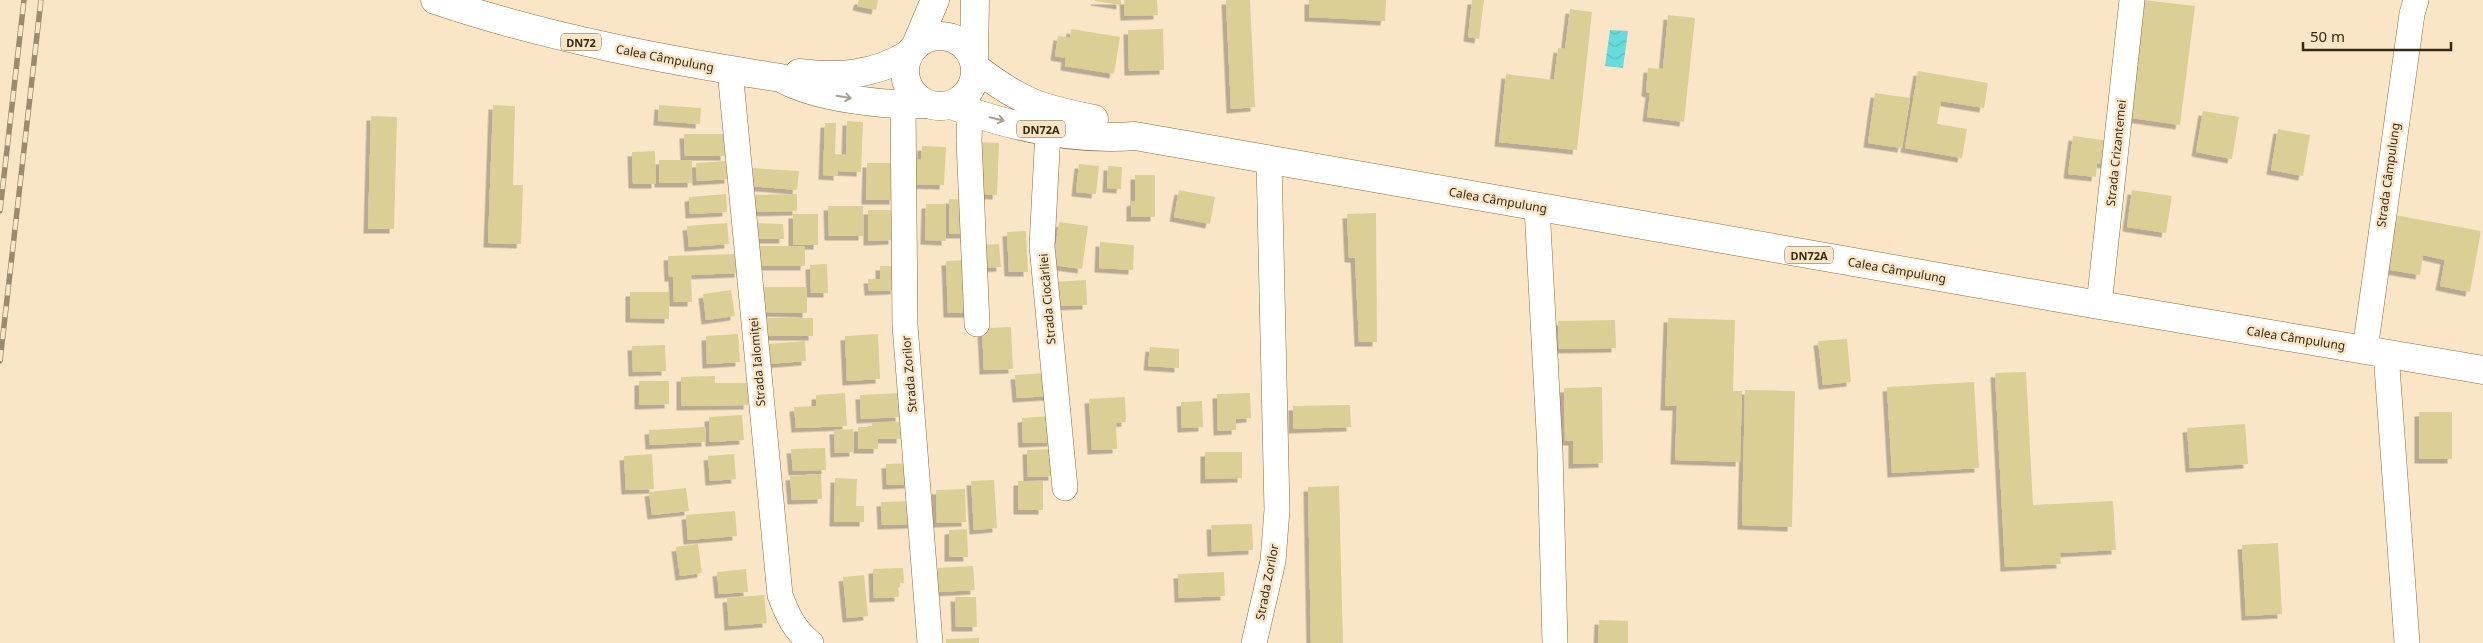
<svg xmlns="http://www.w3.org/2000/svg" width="2483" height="643" font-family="'Noto Sans',sans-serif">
  <defs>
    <pattern id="water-waves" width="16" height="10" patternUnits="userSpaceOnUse" patternTransform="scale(1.25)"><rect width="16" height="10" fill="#67dbde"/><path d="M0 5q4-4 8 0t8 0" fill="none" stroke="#5abcbe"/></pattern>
    <filter id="shadow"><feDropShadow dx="-4.5" dy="4.5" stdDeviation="0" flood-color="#0004"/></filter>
  </defs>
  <rect width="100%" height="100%" fill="#fae6c7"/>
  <path fill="url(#water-waves)" d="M1610 30 1628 31 1623 68 1605 66Z"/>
  <g fill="#dccf95" filter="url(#shadow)">
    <path d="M859 0H878L876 10 857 6Z"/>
    <path d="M1095 0H1121V5L1095 1Z"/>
    <path d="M1124 0H1157L1158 15 1125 16Z"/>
    <path d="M1226 0H1250L1255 107 1231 109Z"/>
    <path d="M1309 0H1386L1385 21 1309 17Z"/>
    <path d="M1472 0H1484L1479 39 1468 37Z"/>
    <path d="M2143 0 2195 6 2180 125 2125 117Z"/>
    <path d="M1570 9 1592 12 1577 150 1499 142 1506 74 1554 80 1558 48 1565 49Z"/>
    <path d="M1668 15 1695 18 1684 122 1647 117 1650 93 1646 92 1648 68 1663 69Z"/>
    <path d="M1071 29 1120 37 1114 74 1065 66 1066 58 1055 56 1058 36 1070 38Z"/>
    <path d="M1163 29 1164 70 1129 71 1128 30Z"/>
    <path d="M1918 71 1988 83 1984 108 1941 101 1937 124 1967 129 1962 158 1905 148Z"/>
    <path d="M1875 93 1910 98 1902 148 1868 143Z"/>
    <path d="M493 105 515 106 513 185H523L521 244 488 243Z"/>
    <path d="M659 105 701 108 700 124 658 121Z"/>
    <path d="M2203 111 2239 117 2232 159 2196 152Z"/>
    <path d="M371 116 397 117 394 229H368Z"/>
    <path d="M847 121 863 122 861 172 838 171V176L823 175 825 123H836L835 154 846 155Z"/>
    <path d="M2278 129 2310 135 2303 176 2271 170Z"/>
    <path d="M684 134H724L725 156H685Z"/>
    <path d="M2073 136 2110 141 2108 164 2097 163 2096 177 2068 174Z"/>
    <path d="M980 142 999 143 997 195 978 194Z"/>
    <path d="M922 146 946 147 944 185 909 184 910 159 921 160Z"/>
    <path d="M655 151 656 184H633L632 152Z"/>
    <rect x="659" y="160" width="33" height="23"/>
    <path d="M728 161 729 179 697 181 696 163Z"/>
    <path d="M867 163H894V200H866Z"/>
    <path d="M1079 164 1099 166 1096 194 1076 192Z"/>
    <path d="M1108 166 1122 167 1121 189 1107 188Z"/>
    <path d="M750 168 799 171 797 190 749 186Z"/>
    <path d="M1135 175H1155V217H1131V202L1135 201Z"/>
    <path d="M1179 190 1215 197 1210 224 1174 217Z"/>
    <path d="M2132 190 2172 196 2166 233 2127 227Z"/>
    <path d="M726 194 727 212 690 214 689 197Z"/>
    <path d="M797 194V211L750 212V195Z"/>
    <path d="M949 199 968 200V234H949Z"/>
    <path d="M926 204H946V241L925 240Z"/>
    <path d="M828 206H863V236H829Z"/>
    <path d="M868 210H893V240L868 241Z"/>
    <path d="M1376 213 1377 342H1359L1355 258H1349L1347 214Z"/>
    <rect x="793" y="214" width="25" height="31"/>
    <path d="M2395 215 2481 231 2470 292 2440 286 2445 260 2423 255 2420 275 2385 269Z"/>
    <path d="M1059 222 1088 226 1082 269 1053 265Z"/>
    <path d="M727 223 729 244 689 247 687 226Z"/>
    <path d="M755 223 783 224 784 239H756Z"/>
    <path d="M1026 231 1028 272H1009L1007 232Z"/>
    <path d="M1100 242 1134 245 1133 270 1099 268Z"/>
    <path d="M999 244 1001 267 983 268 981 245Z"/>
    <rect x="760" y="246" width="45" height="20"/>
    <path d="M739 254V273L691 275 692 302H674L673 277H669L668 256Z"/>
    <path d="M970 260 972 313H948L946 261Z"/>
    <path d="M827 264 828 293H811L810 265Z"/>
    <path d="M880 266H894L895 290 869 291 868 279H880Z"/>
    <path d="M1086 280 1087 305 1056 306 1055 282Z"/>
    <path d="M763 287H807V313L763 312Z"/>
    <path d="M731 290 735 316 706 320 703 294Z"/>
    <path d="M630 292H669V319L630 318Z"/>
    <rect x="767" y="318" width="46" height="18"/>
    <path d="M1668 318 1735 320 1733 391H1742L1740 462 1675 460 1677 406H1665Z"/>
    <path d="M1615 320 1616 348 1559 349 1558 321Z"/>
    <path d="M1011 327 1013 369 984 370 982 328Z"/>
    <path d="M738 334 740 362 707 364 706 336Z"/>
    <path d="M878 334 880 379 847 381 845 336Z"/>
    <path d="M1847 339 1851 382 1823 385 1818 341Z"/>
    <path d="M805 341 806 361 768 364 767 344Z"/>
    <path d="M665 345 666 371 633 372 632 346Z"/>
    <path d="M1150 347 1179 349V368L1148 366Z"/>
    <path d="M2026 372 2033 505 2113 501 2116 550 2060 553 2061 564 2005 567 1995 373Z"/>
    <path d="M1048 373 1049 396 1017 398 1015 375Z"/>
    <path d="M715 376V383H748V405L681 406V377Z"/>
    <path d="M639 381H669V404L639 405Z"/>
    <path d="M1974 382 1979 468 1892 473 1887 387Z"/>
    <path d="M1602 387 1603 463 1573 464V441H1565L1564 388Z"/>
    <path d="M1745 390 1795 391 1792 527 1742 525Z"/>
    <path d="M845 393 847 426 796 428 794 407 816 406V395Z"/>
    <path d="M899 393 900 417 861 419 860 395Z"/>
    <path d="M1250 393 1251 418 1236 419V430L1218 431 1217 394Z"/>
    <path d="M1125 397 1126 422 1116 423 1117 449 1092 450 1089 399Z"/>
    <path d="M1202 401 1203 427 1182 428 1181 402Z"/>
    <path d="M1350 405 1351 427 1293 429V406Z"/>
    <rect x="2419" y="412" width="33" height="47"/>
    <path d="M742 415 744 440 710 442 709 417Z"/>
    <path d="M1051 416 1052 442 1023 443 1022 418Z"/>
    <path d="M872 422H901V439H878V449H858V427H872Z"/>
    <path d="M2245 424 2248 464 2190 468 2187 428Z"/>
    <path d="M705 427 706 442 650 445 649 430Z"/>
    <path d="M853 429 854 452 835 453 834 430Z"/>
    <path d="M825 448 826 470 793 471 791 449Z"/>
    <path d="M1052 449 1053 476 1028 477 1027 450Z"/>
    <path d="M1205 452H1242V478L1205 479Z"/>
    <path d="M652 454 654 489 626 490 624 456Z"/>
    <path d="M734 454 736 479 710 481 708 456Z"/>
    <path d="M908 463 909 484 887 485 886 464Z"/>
    <path d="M821 474 822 499 792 500 790 476Z"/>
    <path d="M835 478 857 479 856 506H864V522H834Z"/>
    <path d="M994 480 997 528 974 530 971 481Z"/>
    <rect x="1018" y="481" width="25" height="29"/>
    <path d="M1339 486 1343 643H1311L1308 487Z"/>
    <path d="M686 488 689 511 652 515 649 492Z"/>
    <path d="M965 489 966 522 937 523 936 490Z"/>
    <path d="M912 501 913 524 882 525 881 502Z"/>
    <path d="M735 511 737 536 688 540 686 515Z"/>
    <path d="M1252 524 1253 550 1212 552 1211 525Z"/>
    <path d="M967 529 968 557H949V530Z"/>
    <path d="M2278 543 2282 614 2246 616 2242 545Z"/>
    <path d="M698 544 702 573 680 576 676 547Z"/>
    <path d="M973 566 975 590 939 592 938 568Z"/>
    <path d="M903 568 904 583H898L899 597 874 598 873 569Z"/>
    <path d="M746 569 748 592 719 594 717 572Z"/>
    <path d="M1224 572 1225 596 1179 598 1178 574Z"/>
    <path d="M864 575 868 616 847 618 843 577Z"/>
    <path d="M764 595 767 623 729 626 727 598Z"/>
    <path d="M955 597H976L977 627H956Z"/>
    <path d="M1599 620 1628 621V643H1598Z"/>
    <path d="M979 638V643H946V639Z"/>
  </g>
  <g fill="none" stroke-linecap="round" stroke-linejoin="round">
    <defs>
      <g id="minor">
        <path d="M730 70 780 595C787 614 794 630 811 643"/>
        <path d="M903 105 905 325 930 643"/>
        <path d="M970 112 969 140 977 324"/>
        <path d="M1049 112 1042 246 1065 488"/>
        <path d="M1537 207 1550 450 1555 643"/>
        <path d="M2099 305 2132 0"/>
        <path d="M2365 350 2412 14 2416 0"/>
        <path d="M2386 353 2407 643"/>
        <path d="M1254 643 1273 561 1277 510 1269 160"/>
      </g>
      <g id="major">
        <path d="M435 0C548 38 664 60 781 78 815 98 887 106 926 104"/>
        <circle cx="940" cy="71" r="35"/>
        <path d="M916 45 935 0"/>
        <path d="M974 59 975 0"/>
        <path d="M975 67C1020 102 1039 108 1094 119"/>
        <path d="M799 73C838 78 875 75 909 54"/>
        <path d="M951 105C1008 126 1074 141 1135 136L2099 305 2483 370"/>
      </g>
    </defs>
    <use href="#minor" stroke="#8a6b3a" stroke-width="26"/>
    <use href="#major" stroke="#8a6b3a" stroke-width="29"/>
    <use href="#minor" stroke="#fff" stroke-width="25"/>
    <use href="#major" stroke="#fff" stroke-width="28"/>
    <defs>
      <g id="rail">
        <path d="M0 211 24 0"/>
        <path d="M0 361 41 0"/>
      </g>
    </defs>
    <use href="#rail" stroke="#9b8a70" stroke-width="5.5"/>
    <use href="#rail" stroke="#fae6c7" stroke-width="4" stroke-dasharray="11" stroke-linecap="butt"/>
  </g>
  <defs><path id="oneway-shaft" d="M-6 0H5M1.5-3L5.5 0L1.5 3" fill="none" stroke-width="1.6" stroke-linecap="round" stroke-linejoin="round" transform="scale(1.25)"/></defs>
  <g stroke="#a59f95">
    <use href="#oneway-shaft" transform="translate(844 97) rotate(9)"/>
    <use href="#oneway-shaft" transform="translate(997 119) rotate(14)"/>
  </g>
  <g text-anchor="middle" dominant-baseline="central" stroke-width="5" stroke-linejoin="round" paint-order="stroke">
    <g fill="#fae6c7" stroke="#71624a" stroke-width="1">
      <rect x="561" y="33.5" width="40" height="17" rx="4"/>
      <rect x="1017" y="120.5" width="48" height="17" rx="4"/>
      <rect x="1785" y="246.5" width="48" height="17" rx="4"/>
    </g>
    <g font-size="11" font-weight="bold" fill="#362914">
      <text x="581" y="42">DN72</text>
      <text x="1041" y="129">DN72A</text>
      <text x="1809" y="255">DN72A</text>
    </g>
    <g font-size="12" fill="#362914" stroke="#fae6c7">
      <text transform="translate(665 58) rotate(11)">Calea Câmpulung</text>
      <text transform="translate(2116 153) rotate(-84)">Strada Crizantemei</text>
      <text transform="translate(2388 175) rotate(-82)">Strada Câmpulung</text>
      <text transform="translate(1498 200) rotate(10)">Calea Câmpulung</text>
      <text transform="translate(1897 270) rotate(10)">Calea Câmpulung</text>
      <text transform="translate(1047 299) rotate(-95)">Strada Ciocârliei</text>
      <text transform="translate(2296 338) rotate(9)">Calea Câmpulung</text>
      <text transform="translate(757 362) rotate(-95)">Strada Ialomiței</text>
      <text transform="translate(909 374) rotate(-95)">Strada Zorilor</text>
      <text transform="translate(1267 582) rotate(-79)">Strada Zorilor</text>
    </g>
  </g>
  <path d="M2303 42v8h148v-8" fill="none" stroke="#362914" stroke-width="2.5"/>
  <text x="2310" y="42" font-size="15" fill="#362914" stroke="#fae6c7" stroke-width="4" paint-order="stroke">50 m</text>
</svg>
